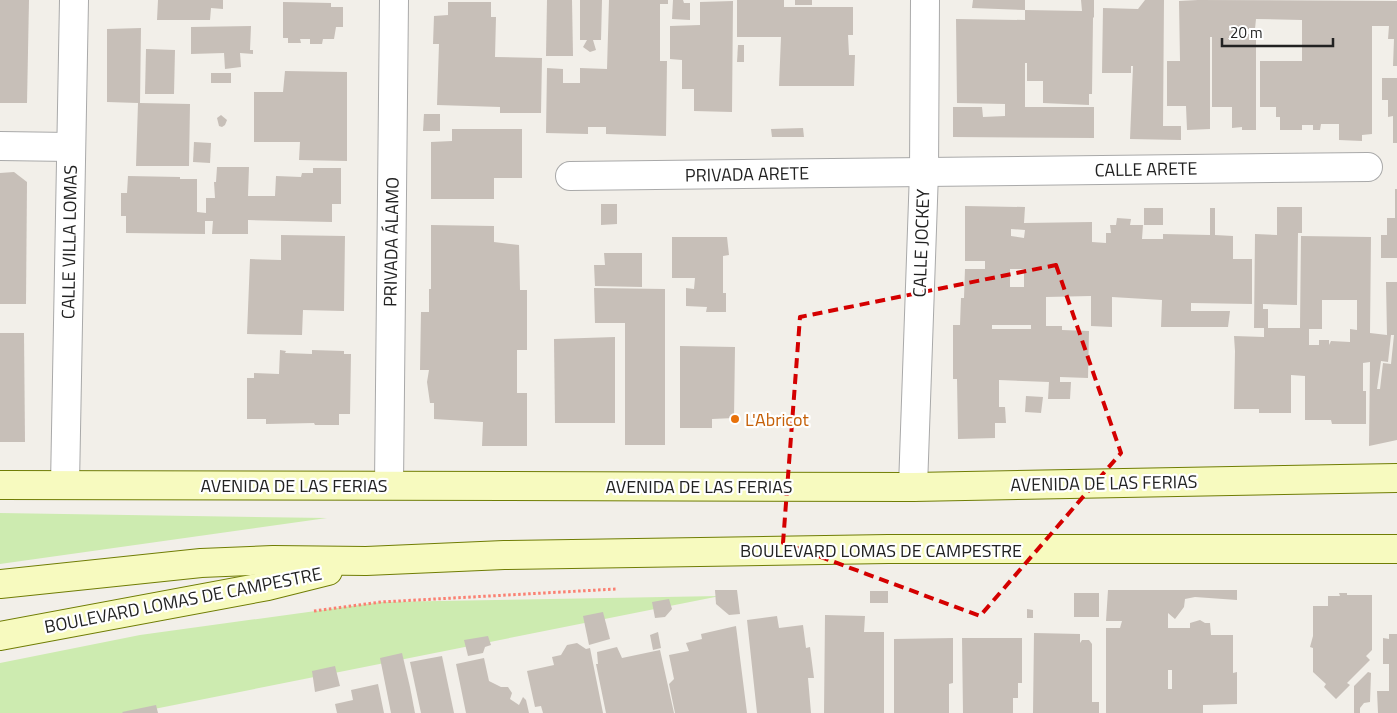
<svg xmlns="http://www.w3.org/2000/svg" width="1397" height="713" font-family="'Titillium Web',sans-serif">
  <rect width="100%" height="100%" fill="#f2efe9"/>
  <g fill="#cdebb0">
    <path d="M0 513 327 518 0 564Z"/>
    <path d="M720 596 134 713H0V663L140 635 381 602Z"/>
  </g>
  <g fill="#c7bfb8" fill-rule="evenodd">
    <path d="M0 0H29L27 103H0Z"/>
    <path d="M158 0H223V9L211 8 210 20H157Z"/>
    <path d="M547 0H572L573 56H546Z"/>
    <path d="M580 0H602L601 40H593L596 50 590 52 583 47 587 40H580Z"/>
    <path d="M609 0H668V4H660V61H667L666 136 606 134V127H588V134L546 133 547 68 563 69V83H580V68L607 69Z"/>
    <path d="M673 0H683L684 3H690V20L672 19Z"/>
    <path d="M737 0H784V7H853V35H848L849 55H855L854 86H779L781 37H737Z"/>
    <rect x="795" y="0" width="17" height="5"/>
    <path d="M973 0H1025V10L1082 11 1081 0H1094V17L1093 18 1092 94H1089V105L1043 103V81H1027V63H1025V107H1094V138L953 137V107H982L983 117 1005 116V104L957 103 956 19 1025 20V10L972 8Z"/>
    <path d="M1145 0H1164L1163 126H1181V140L1130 139 1133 66H1131V73H1102L1103 8 1138 9Z"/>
    <path d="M1198 0 1397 1V66H1393L1394 39H1388L1389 26H1372V134L1362 135V141L1339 140V124H1321L1320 130H1313V125H1302V130H1280V117H1276V107H1260V61H1302V20L1256 19 1255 29H1234V34H1256V130H1242V127L1232 128V107H1212V37H1210V129L1187 130 1186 106H1167V61H1180L1179 1Z"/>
    <path d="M733 1 732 112 694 111V89H682V60L670 59V26L700 25V2Z"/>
    <path d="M283 2 331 3V7H343V27H336L334 39H323L322 44H310V39H300L301 43H288V38H283Z"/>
    <path d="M448 2H491V17H496L495 57 542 58 541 113H500V107L437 105 439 44H433L434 16 448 15Z"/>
    <path d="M251 26 250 50H253V54L240 53 241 67 225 69 224 53 191 54V27Z"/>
    <path d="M141 28 140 103 190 104 189 166H136L138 103 107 102V29Z"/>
    <path d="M738 45H744V62H737Z"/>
    <path d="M146 49 175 50 174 94H145Z"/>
    <path d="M285 71 347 72V161L299 160 300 142H254V92H283Z"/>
    <rect x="211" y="73" width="20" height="10"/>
    <path d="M1382 78H1397V143H1393V116L1388 117V100H1382Z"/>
    <path d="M424 114H440V131H423Z"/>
    <path d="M221 115 227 120 225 125 222 127 219 126 217 118Z"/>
    <path d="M803 128 804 137H772L771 129Z"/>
    <path d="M452 129H522V178H494V199H431V142L452 141Z"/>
    <path d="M194 142 211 143 210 163 193 162Z"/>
    <path d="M217 167H249L248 196H275L276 176 301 177 302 173H313V168H341V204H332V222L248 220V234H212L213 221H205V234L126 233V216H121V193H127L128 176 180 177V179H197V212L206 213V198H215L214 182H216Z"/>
    <path d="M14 172 27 182 26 304H0V173Z"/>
    <path d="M1395 189H1397V258H1381V235H1387V218H1395Z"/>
    <path d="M601 204H617V224L601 225Z"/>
    <path d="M965 206 1025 207 1024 223 1092 222V242L1106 243V233H1111L1110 225H1116L1117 218 1131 219 1130 225H1143L1142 239H1163V234L1210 235V208H1215V235L1233 236V259H1252V304L1191 303V311H1230L1228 327H1161L1162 300 1112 297V327L1091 326V296L1046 297V326H1062V330L1089 331 1088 378 1060 377V382H1071L1070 399H1048L1049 382 999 380V407H1005L1006 423H995V438L958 439 957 379H953V325H960L961 298H964L965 269H985V261H965ZM1011 229 1025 230 1024 238 1011 236ZM1010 269H1024V287H1010ZM992 325H1031V329H992Z"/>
    <path d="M1277 207H1302V233H1298L1297 305 1263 304V309H1268V328H1300L1301 236 1371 237 1370 333 1387 335 1386 282H1397V440L1369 446 1370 362 1363 363V391H1366V424H1332L1331 420H1305V376L1291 375V413H1259V409H1234L1235 351 1234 336 1264 337V328H1254L1255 234 1277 235ZM1322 300H1357V330L1350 329V342L1331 341 1329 345V340H1319V345H1309V329H1322ZM1391 335H1394L1391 364 1383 363 1380 389H1377L1381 361 1388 362Z"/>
    <rect x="1144" y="208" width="19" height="17"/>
    <path d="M431 225 494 226V242L519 245 520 290H527V350H517V393H527V446H482L483 422 434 419V403H430L427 382 429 370H420L421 312H429V289H431Z"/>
    <path d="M281 235 345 236 344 311 303 310 302 335 247 334 250 259 281 260Z"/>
    <path d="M672 237H727L729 255 723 256V293H726V312H706L707 307 686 306V288L694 289 695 278H672Z"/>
    <path d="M604 253H642V287L595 286 594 265H605Z"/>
    <path d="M594 288 665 289V445H625V323H595Z"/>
    <path d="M0 333H24L25 442H0Z"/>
    <path d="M615 337V423H555L554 339Z"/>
    <path d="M680 346 735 347 734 418 712 419V428H680Z"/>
    <path d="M280 350 286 351 285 353 312 354V350L344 351V354H351L350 414H339V425H315L314 423 266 424V419H247V378H254V373L279 374Z"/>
    <path d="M1026 396 1043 397 1041 413 1025 412Z"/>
    <path d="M715 590H737L740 614 729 615 716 604Z"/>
    <path d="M1108 590H1237V600L1195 597 1185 599 1184 607 1175 619 1168 613V628H1190V623L1200 620 1205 623H1210L1211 635H1233V673L1237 672V704L1203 705V713H1106V628H1120L1122 621H1106ZM1168 670H1172V689H1168Z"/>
    <rect x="870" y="591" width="18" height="12"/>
    <rect x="1074" y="593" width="25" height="24"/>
    <path d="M1339 593H1347V595H1372V650L1366 656 1370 660 1347 683 1350 685 1336 699 1324 687 1326 684 1313 672V648L1310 647 1313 636V606H1328V596H1340Z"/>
    <path d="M669 599 672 609 665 617 655 618 652 602Z"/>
    <path d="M1027 609 1033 610V618H1027Z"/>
    <path d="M603 612 610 639 589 645 583 616Z"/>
    <path d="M825 615 865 616 864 632H884V713H824Z"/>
    <path d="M777 616 779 628 803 625 806 648 810 647 814 678H808L811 713H757L747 620Z"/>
    <path d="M736 626 747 713H675L669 684 674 679 669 655 689 651 686 643 702 639 701 634Z"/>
    <path d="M658 632 661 648 653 650 650 635Z"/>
    <path d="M1034 633 1080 634V643L1082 640H1089L1092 644V702H1099V713H1033Z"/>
    <path d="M1389 634H1397V713H1378L1377 691H1389V664H1383V638L1389 639Z"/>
    <path d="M488 636 491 645 485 647 483 653 468 656 464 640Z"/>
    <path d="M953 638V683L949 684V713H894V639Z"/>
    <path d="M962 638H1022V683H1018V698H1013V713H963Z"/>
    <path d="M577 643 586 649 590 648 603 713H543L541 706 535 707 527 671 554 665 552 657 561 655 567 645Z"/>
    <path d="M617 647 622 658 660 650 674 713H606L596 664H598L597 652Z"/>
    <path d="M402 653 410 687 415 713H391L380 658Z"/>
    <path d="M442 656 454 713H421L410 662Z"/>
    <path d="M484 658 489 681 501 687H508L512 693 510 699 519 705 523 697 526 700 529 713H466L456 664Z"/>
    <path d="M335 666 340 686 315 692 312 671Z"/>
    <path d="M1368 672 1371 673 1370 702 1364 703 1360 708V713H1354V686Z"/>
    <path d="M378 684 384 713H337L335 704 353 700 351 690Z"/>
    <path d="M156 705 158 713H123L122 712Z"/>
  </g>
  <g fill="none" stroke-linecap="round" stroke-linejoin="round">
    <defs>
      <g id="minor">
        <path d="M0 146 70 147"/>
        <path d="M570 176 1368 167"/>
        <path d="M65 485 74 0"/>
        <path d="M389 485 394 0"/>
        <path d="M913 487 924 172 925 0"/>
      </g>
      <g id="secondary">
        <path d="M0 485 913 487 1397 478"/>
        <path d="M0 584 201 563 273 560 366 561 504 555 888 549H1397"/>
        <path d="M0 636 268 586 328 571"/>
      </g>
    </defs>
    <use href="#minor" stroke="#a9a9a9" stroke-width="30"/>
    <use href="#secondary" stroke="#707d05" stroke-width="30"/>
    <path stroke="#fa8072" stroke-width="3" stroke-dasharray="2.5 2.5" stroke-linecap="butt" d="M314 611 381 602 616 589"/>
    <use href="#minor" stroke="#fff" stroke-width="28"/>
    <use href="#secondary" stroke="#f7fabf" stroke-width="28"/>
  </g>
  <path fill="none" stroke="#d40000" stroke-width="4" stroke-dasharray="10 6" stroke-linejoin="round" d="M1056 265 1121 453 980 616 783 543 800 317Z"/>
  <circle fill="#e8710a" stroke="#fff" stroke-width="2" cx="735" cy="419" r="5"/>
  <g text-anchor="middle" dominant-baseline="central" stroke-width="4.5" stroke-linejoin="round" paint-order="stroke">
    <g font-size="18" fill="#222" stroke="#fff">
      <text transform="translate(1146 169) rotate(-1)">CALLE ARETE</text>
      <text transform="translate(747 174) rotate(-1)">PRIVADA ARETE</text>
      <text transform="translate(69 242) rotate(-89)">CALLE VILLA LOMAS</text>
      <text transform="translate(391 242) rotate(-89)">PRIVADA ÁLAMO</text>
      <text transform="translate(921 243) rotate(-88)">CALLE JOCKEY</text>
      <text transform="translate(1104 483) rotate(-1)">AVENIDA DE LAS FERIAS</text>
      <text x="294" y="485">AVENIDA DE LAS FERIAS</text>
      <text x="699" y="486">AVENIDA DE LAS FERIAS</text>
      <text x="881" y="550">BOULEVARD LOMAS DE CAMPESTRE</text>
      <text transform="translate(183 600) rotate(-11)">BOULEVARD LOMAS DE CAMPESTRE</text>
    </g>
    <g font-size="18" fill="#c56008" stroke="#fff" text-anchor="start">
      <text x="745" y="419">L'Abricot</text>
    </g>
  </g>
  <path d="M1222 38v8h111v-8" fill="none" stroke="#222222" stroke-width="2.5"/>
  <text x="1230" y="38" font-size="15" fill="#222222" stroke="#ffffff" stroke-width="4" paint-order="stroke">20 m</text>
</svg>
